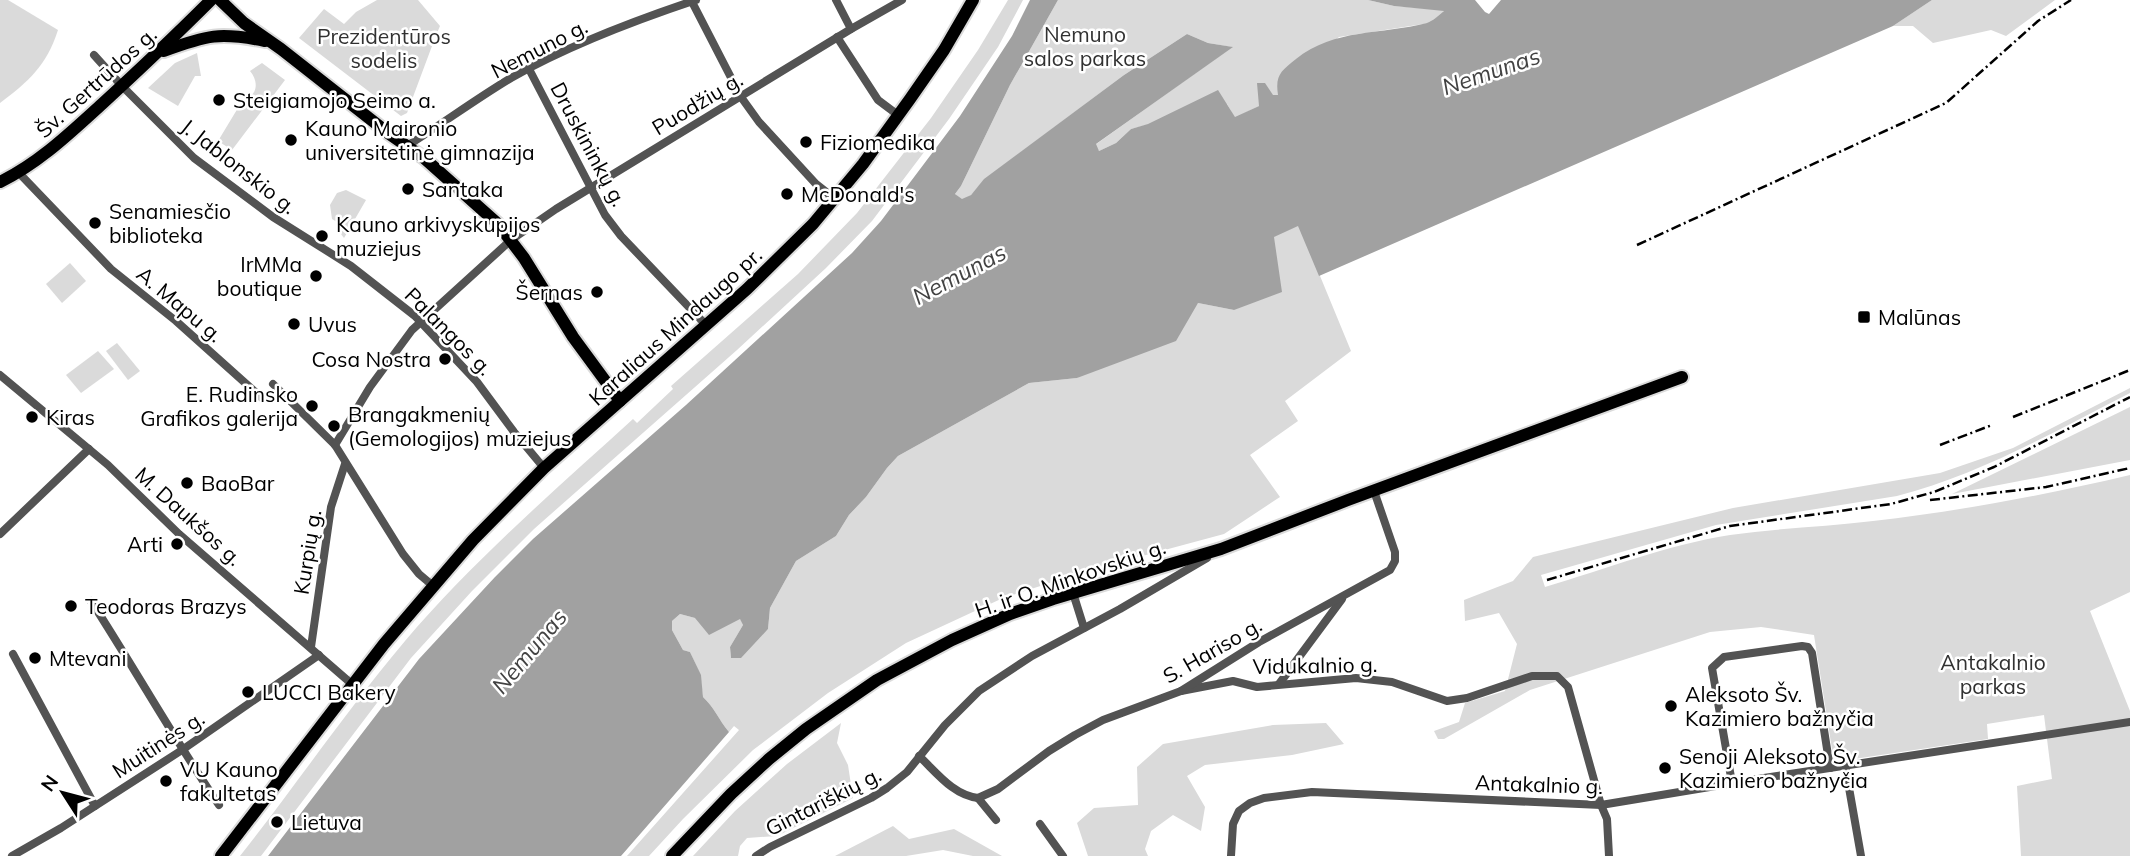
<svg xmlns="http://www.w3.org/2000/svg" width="2130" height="856" font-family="Mulish,sans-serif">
  <rect width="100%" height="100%" fill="#fff"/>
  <g fill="#dadada">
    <path d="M0 0H8L58 30C47 65 28 82 0 103Z"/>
    <path d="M377 0H418L440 26 437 33 432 31 427 42 432 46 407 113 401 116 299 38 324 9 344 24 356 12Z"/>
    <path d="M1008 0H1023L998 47 949 119 872 221 826 268 737 350 534 529 472 591 411 658 261 856H240C296 785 347 710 405 641 474 560 555 490 633 419L637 423 673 389 671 386 798 274 857 213 931 118 978 50Z"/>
    <path d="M1058 0H1368L1394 6 1445 10 1430 23 1339 37 1278 95 1273 96 1259 106 1235 118 1227 104 1131 129 1116 143 1099 151 1095 145 1232 47 1208 43 1187 34 1124 75 985 179 971 195 962 200 955 194 961 186 1010 85Z"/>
    <path d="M1932 0H2055L2006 36 1991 30 1933 43 1913 26H1893Z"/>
    <path d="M197 53 201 76H195L178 106 148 88 175 63Z"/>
    <path d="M262 63 285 80 232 150 218 141 244 98C259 96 258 80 250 71Z"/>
    <path d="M346 190 366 200 344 238 341 234 342 225 332 219 330 205 337 193Z"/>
    <path d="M1299 225 1351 351 1285 401 1298 421 1250 455 1280 497 1224 534 1094 569 1003 598 906 643 828 693 753 750 683 819 649 856H627L739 730 734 726 729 732C719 720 714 707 703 697L700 674 690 652 683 650 672 630V621L680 614 695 618H740L743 625 730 647 731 658 768 629 770 608 796 561 836 536 849 515 866 497 887 468 898 456 1029 383 1077 378 1198 303 1234 310 1274 236Z"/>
    <path d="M70 263 86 281 62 303 46 284Z"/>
    <path d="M117 343 140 371 128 380 106 351Z"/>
    <path d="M98 351 114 369 81 393 66 375Z"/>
    <path d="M2130 388V393C2055 431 1980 475 1897 496L1716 525 1541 575 1545 587C1606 569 1667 545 1730 535 1777 528 1826 527 1873 521 1960 511 2045 495 2130 475V592L2090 611 2130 711V856H2021L2017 786 2052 779 2044 715 1987 724 1988 739 1834 762 1814 635 1761 627 1710 632 1530 690 1444 739H1438L1434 731 1459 722 1465 703 1505 691 1517 644 1499 613 1465 621 1464 600 1513 581 1533 557 1733 508 1940 473 2013 448Z"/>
    <path d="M2130 407V460L1952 494Z"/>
    <path d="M841 723 837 743 848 765 853 798 777 836 747 838 740 846 738 856H693L735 811 787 764Z"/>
    <path d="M1326 723 1344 744 1292 755 1205 765 1187 776 1205 807 1201 831 1173 815 1151 831 1145 849 1148 856H1088L1077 823 1094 808 1138 805 1137 767 1163 744 1273 725Z"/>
    <path d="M893 826 909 839 954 829 1002 856H973L943 850 906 856H835Z"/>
  </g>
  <path fill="#a1a1a1" d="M1030 0H1058L1010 85 961 186 955 194 962 199 971 195 984 179 1124 75 1187 34 1208 43 1233 47 1096 144 1099 151 1116 143 1131 129 1148 124 1218 90 1235 117 1259 106 1257 83H1265L1273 95H1278C1275 75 1281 71 1296 59 1335 28 1381 35 1427 23 1433 21 1439 15 1444 11L1394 6 1368 0H1475L1485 12 1489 14 1501 0H1932L1893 26 1319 276 1298 226 1274 237 1282 292 1234 310 1198 303 1176 341 1077 378 1029 383 898 456 887 468 866 497 849 515 836 536 796 561 770 608 768 629 741 658H731L730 647 743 625 740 619 709 635 695 618 680 614 672 621V630L683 650 690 652 701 675 703 697C714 707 719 720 729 732L621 856H268L419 659 495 577 533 539 686 405 852 253 881 221 960 116 1012 36Z"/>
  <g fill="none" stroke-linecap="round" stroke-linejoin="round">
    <defs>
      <g id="primary">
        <path d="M220 0 244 23 281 49 388 133 424 158 498 224 524 258 573 337 620 401"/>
        <path d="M164 51C207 35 220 32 265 41"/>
        <path d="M0 182C39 163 70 133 102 104 139 70 175 36 211 0"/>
        <path d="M221 856 384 644 473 540 544 468 747 289 813 224 863 164 910 99 944 50 973 0"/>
        <path d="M672 856 731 794 769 759 806 729 877 680 952 640 1010 614 1053 599 1221 549 1348 500 1682 377"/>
      </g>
    </defs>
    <use href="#primary" stroke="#dbdbdb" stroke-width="16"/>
    <g stroke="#535353" stroke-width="8">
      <path d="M691 0 741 97 759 122 816 184 835 199"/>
      <path d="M836 0 851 29"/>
      <path d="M837 37 878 100 898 115"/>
      <path d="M94 55 122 86 194 158 273 217 351 266 415 316 477 382 514 432 544 468"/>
      <path d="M529 69 605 215 621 236 706 325"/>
      <path d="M407 146C442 124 476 99 511 78 569 45 633 21 696 0"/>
      <path d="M19 173 111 269 176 321 263 399"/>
      <path d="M0 375 108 465 179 534 353 685"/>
      <path d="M273 384 335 445 403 554 419 574 432 585"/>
      <path d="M335 445 370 387 412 330 511 240 556 209 851 29 902 0"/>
      <path d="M0 534 89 449"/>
      <path d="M1073 593 1084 628"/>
      <path d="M91 601C135 669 174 739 219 805"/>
      <path d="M311 647 331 507 345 464"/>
      <path d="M13 654 95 806"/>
      <path d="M1279 684 1342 599"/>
      <path d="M1181 691 1233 681 1257 687 1356 678 1392 682 1447 701 1467 698 1532 676H1557L1568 687 1601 805 1607 819 1609 856"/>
      <path d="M919 756C937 773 953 795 978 798L996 820"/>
      <path d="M1845 765 1861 856"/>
      <path d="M1732 783 1712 668 1724 657 1802 646 1808 647 1812 653 1830 768"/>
      <path d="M978 798 998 789 1049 751 1075 735 1103 720 1181 691 1259 642 1390 570 1395 561V552L1374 491"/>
      <path d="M1040 824 1063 856"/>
      <path d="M12 856 61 828 182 750 319 655"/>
      <path d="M756 856 770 847 871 798 887 788 907 772 945 725 979 691 1032 656 1120 609 1207 558"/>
      <path d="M1231 856 1233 824 1239 811 1250 803 1264 798 1312 792 1601 805 1764 778 2130 722"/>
    </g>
    <use href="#primary" stroke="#000" stroke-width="12"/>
    <g stroke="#000" stroke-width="2.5" stroke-dasharray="10 3.5 2 3.5" stroke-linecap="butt">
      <path d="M1637 245 1946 103 2038 21 2071 0"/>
      <path d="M2013 417 2130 370"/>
      <path d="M1940 445 1992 425"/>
      <path d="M1930 500 2046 487 2130 468"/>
      <path d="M1547 580 1730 526 1891 504 1934 492 1994 467 2130 397"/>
    </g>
  </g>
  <g fill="#000" stroke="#fff" stroke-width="2.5">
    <circle cx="219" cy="100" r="7"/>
    <circle cx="291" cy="140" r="7"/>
    <circle cx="806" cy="142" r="7"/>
    <circle cx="408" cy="189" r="7"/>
    <circle cx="787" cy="194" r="7"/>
    <circle cx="95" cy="223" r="7"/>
    <circle cx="322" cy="236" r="7"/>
    <circle cx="316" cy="276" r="7"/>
    <circle cx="597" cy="292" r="7"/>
    <rect x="1857" y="310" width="14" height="14" rx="3.5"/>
    <circle cx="294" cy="324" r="7"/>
    <circle cx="445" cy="359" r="7"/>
    <circle cx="312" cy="406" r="7"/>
    <circle cx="32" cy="417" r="7"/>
    <circle cx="334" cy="426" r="7"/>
    <circle cx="187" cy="483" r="7"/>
    <circle cx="177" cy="544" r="7"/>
    <circle cx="71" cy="606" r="7"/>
    <circle cx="35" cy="658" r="7"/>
    <circle cx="248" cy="692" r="7"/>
    <circle cx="1671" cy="706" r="7"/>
    <circle cx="1665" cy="768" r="7"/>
    <circle cx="166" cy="781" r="7"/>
    <circle cx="277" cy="822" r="7"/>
  </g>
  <g text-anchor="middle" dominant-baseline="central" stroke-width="5" stroke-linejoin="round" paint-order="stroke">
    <g font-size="21" fill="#313131" stroke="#fff">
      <text x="1085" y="34">Nemuno<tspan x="1085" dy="24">salos parkas</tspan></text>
      <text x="384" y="36">Prezidentūros<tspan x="384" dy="24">sodelis</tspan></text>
      <text x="1993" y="662">Antakalnio<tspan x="1993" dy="24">parkas</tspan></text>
    </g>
    <g font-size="21" fill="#000" stroke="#fff">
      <text transform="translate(539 48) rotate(-27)">Nemuno g.</text>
      <text transform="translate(96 82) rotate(-42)">Šv. Gertrūdos g.</text>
      <text transform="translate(697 103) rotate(-31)">Puodžių g.</text>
      <text transform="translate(589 144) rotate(62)">Druskininkų g.</text>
      <text transform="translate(239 166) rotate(38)">J. Jablonskio g.</text>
      <text transform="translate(180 304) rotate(40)">A. Mapu g.</text>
      <text transform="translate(675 326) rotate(-42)">Karaliaus Mindaugo pr.</text>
      <text transform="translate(449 331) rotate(45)">Palangos g.</text>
      <text transform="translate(189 516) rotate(42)">M. Daukšos g.</text>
      <text transform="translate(307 552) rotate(-81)">Kurpių g.</text>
      <text transform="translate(1070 578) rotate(-19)">H. ir O. Minkovskių g.</text>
      <text transform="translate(1212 650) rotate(-30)">S. Hariso g.</text>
      <text transform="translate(1315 665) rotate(-1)">Vidukalnio g.</text>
      <text transform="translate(158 744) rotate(-33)">Muitinės g.</text>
      <text transform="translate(1539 784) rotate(2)">Antakalnio g.</text>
      <text transform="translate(823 801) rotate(-27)">Gintariškių g.</text>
    </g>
    <g font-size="21" fill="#000" stroke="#fff" text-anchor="start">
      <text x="233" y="100">Steigiamojo Seimo a.</text>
      <text x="305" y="128">Kauno Maironio<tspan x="305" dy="24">universitetinė gimnazija</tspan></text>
      <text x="820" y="142">Fiziomedika</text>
      <text x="422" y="189">Santaka</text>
      <text x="801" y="194">McDonald's</text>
      <text x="109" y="211">Senamiesčio<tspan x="109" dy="24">biblioteka</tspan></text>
      <text x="336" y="224">Kauno arkivyskupijos<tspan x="336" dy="24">muziejus</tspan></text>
      <text x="302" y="264" text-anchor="end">IrMMa<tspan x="302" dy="24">boutique</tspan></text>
      <text x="583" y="292" text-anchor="end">Šernas</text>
      <text x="1878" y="317">Malūnas</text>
      <text x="308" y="324">Uvus</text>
      <text x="431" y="359" text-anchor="end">Cosa Nostra</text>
      <text x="298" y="394" text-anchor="end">E. Rudinsko<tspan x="298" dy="24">Grafikos galerija</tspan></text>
      <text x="348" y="414">Brangakmenių<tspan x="348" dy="24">(Gemologijos) muziejus</tspan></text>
      <text x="46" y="417">Kiras</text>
      <text x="201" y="483">BaoBar</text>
      <text x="163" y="544" text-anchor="end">Arti</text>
      <text x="85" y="606">Teodoras Brazys</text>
      <text x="49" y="658">Mtevani</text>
      <text x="262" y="692">LUCCI Bakery</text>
      <text x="1685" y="694">Aleksoto Šv.<tspan x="1685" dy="24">Kazimiero bažnyčia</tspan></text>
      <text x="1679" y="756">Senoji Aleksoto Šv.<tspan x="1679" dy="24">Kazimiero bažnyčia</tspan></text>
      <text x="180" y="769">VU Kauno<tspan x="180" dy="24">fakultetas</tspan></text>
      <text x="291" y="822">Lietuva</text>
    </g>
    <g font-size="23" font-style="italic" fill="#424242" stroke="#fff">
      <text transform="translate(1491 71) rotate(-19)">Nemunas</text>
      <text transform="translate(959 274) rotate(-28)">Nemunas</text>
      <text transform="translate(529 651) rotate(-50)">Nemunas</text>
    </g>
  </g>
  <g transform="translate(63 793) rotate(306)" stroke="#ffffff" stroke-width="5" paint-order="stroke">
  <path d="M0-5L12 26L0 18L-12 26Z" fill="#000000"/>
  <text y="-10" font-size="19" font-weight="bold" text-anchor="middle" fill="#000000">N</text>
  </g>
</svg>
